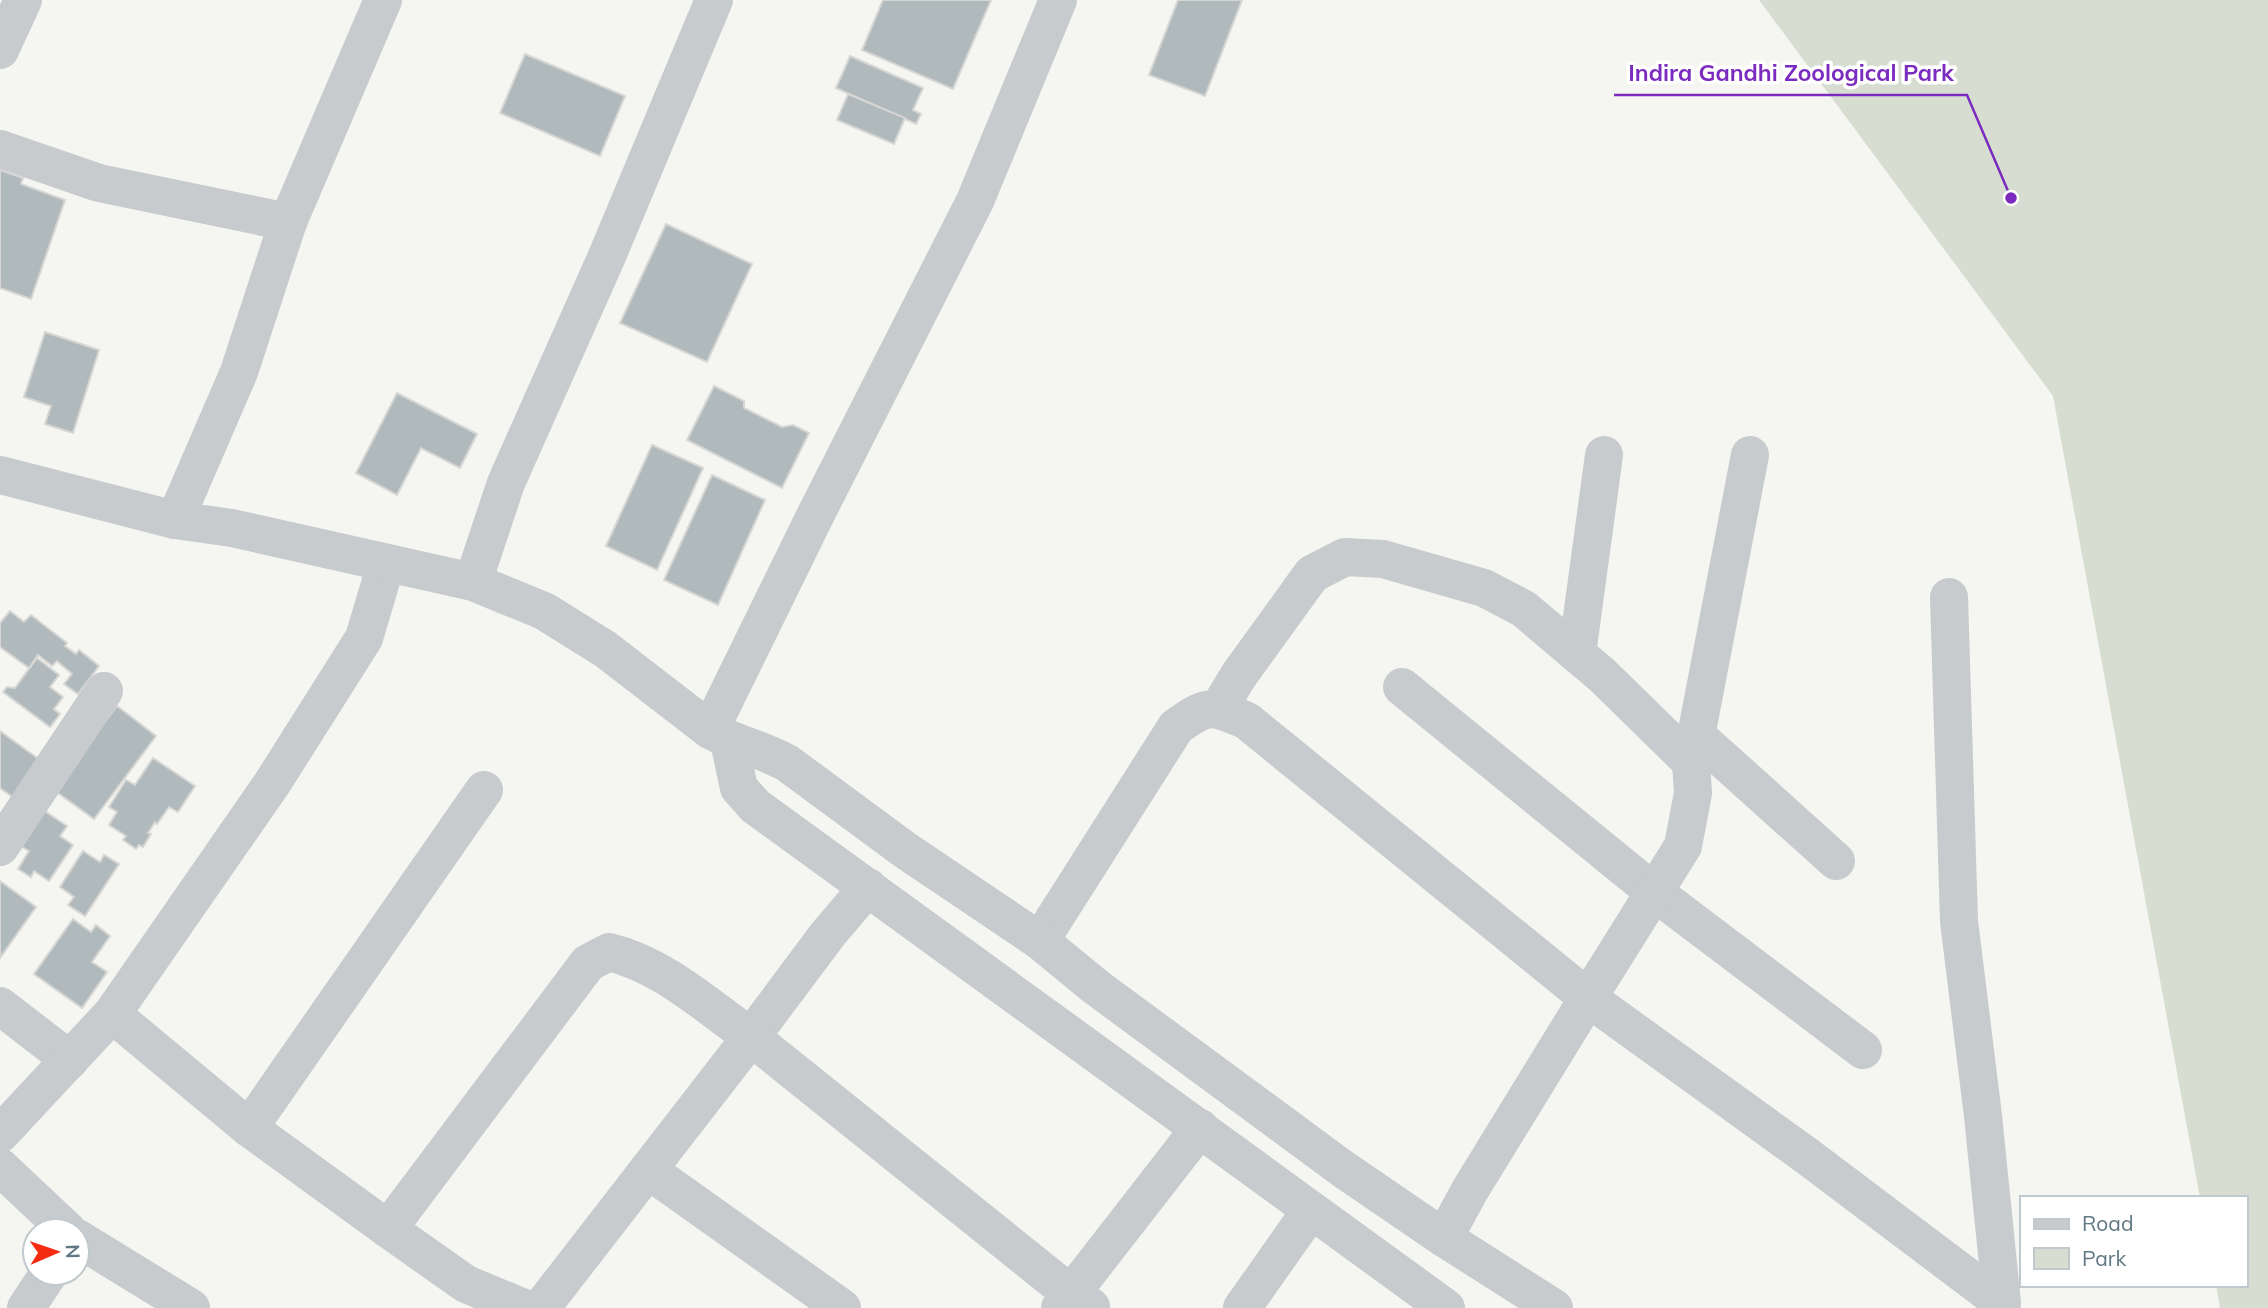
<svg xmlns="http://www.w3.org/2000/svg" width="2268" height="1308" font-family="Mulish,sans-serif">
  <rect width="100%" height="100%" fill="#f5f5f1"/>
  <path fill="#d7ded1" d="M1759 0H2268V1308H2220L2216 1285H2245V1198H2200L2053 396Z"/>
  <g fill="#b0b9bc" stroke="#d6d6d4" stroke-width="2">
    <path d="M883 0H991L953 89 862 50Z"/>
    <path d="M1178 0H1242L1205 96 1149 75Z"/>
    <path d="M525 54 625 96 600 156 500 113Z"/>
    <path d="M850 56 923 88 913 110 921 114 916 124 836 88Z"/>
    <path d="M848 94 905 118 894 144 837 120Z"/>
    <path d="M0 170 23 178 21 184 65 200 31 299 0 288Z"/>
    <path d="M666 224 752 264 707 362 620 323Z"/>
    <path d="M45 332 99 350 73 433 45 424 51 406 24 397Z"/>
    <path d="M714 386 744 401V408L782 427 793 425 809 433 782 488 687 440Z"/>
    <path d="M397 393 477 434 460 468 421 448 397 495 356 473Z"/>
    <path d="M652 445 703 468 657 570 606 546Z"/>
    <path d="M712 475 765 500 718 605 664 580Z"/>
    <path d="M10 611 24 622 31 615 67 643 65 646 76 654 79 650 99 666 78 694 64 684 72 674 57 661 52 666 38 655 29 668 0 647V623Z"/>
    <path d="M37 658 59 675 50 687 63 697 54 709 60 714 50 727 3 692 7 687 15 688Z"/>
    <path d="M117 706 156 736 94 819 54 790Z"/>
    <path d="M0 731 40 760 14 798 0 788Z"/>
    <path d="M153 758 195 786 178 812 169 807 157 824 155 822 148 833 151 834 143 847 139 845 136 849 123 840 126 836 109 825 117 812 109 807 126 780 135 785Z"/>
    <path d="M40 808 67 826 60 836 73 845 49 881 34 871 31 877 18 869 29 851 16 843Z"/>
    <path d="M83 851 100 862 104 855 119 864 85 916 68 905 74 897 60 887Z"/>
    <path d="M0 881 36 907 0 958Z"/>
    <path d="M73 919 91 932 96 925 110 936 92 962 107 972 82 1008 34 974Z"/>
  </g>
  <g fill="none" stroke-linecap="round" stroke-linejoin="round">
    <g stroke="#c7cbcd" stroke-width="38">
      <path d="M0 50 23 0"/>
      <path d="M0 149 99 183 288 222 239 372 175 520"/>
      <path d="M288 222 383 0"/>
      <path d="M473 582 506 483 607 256 714 0"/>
      <path d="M1577 654 1604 455"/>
      <path d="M1402 687 1654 892 1863 1050"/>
      <path d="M1219 708 1239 675 1312 574 1345 557 1383 559 1484 588 1524 609 1602 675 1691 762"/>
      <path d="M710 730 817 512 975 201 1058 0"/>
      <path d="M1696 735 1836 861"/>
      <path d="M0 847 104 691"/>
      <path d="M1040 941 1176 727C1208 704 1211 705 1247 721L1588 998 1683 846 1693 793 1691 762 1750 455"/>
      <path d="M0 1006 70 1060"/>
      <path d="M112 1014 249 1128 388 1229 466 1284 524 1308"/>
      <path d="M249 1128 484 790"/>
      <path d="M0 1134 112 1014 273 782 364 638 386 564"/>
      <path d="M0 1167 68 1231"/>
      <path d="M648 1170 842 1308"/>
      <path d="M388 1229 588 963 609 952C663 965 707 1006 751 1037L828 934 868 887"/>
      <path d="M77 1238 191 1308"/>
      <path d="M1444 1238 1470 1190 1588 998 1807 1156 2002 1303 1983 1116 1959 921 1949 597"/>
      <path d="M1091 1307 1071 1294 1200 1128"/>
      <path d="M26 1308 49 1273"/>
      <path d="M541 1308 751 1037 1071 1294 1060 1308"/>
      <path d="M1242 1308 1311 1210"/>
    </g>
    <g stroke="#c7cbcd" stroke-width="38">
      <path d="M0 475 175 520 232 528 473 582 544 611 605 649 710 730C735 744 762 749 787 763L905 850 1040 941 1096 987 1343 1169 1444 1238 1554 1308"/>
      <path d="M729 741 739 788 755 806 1446 1308"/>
    </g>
  </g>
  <path fill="none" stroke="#7b2cbf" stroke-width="2.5" d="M2011 198L1967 95H1614"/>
  <circle fill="#7b2cbf" stroke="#fff" stroke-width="2.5" cx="2011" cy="198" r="7"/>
  <g font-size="23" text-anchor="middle" font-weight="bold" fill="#7b2cbf" stroke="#fff" stroke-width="7" stroke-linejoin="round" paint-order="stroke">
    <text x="1791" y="81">Indira Gandhi Zoological Park</text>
  </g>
  <rect x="2020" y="1196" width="228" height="91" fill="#ffffff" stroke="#c0c9ce" stroke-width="2"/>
  <rect x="2034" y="1219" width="35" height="10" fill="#c7cbcd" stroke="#c0c9ce" stroke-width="2"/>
  <text x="2082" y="1231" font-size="21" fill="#617985">Road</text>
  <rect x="2034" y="1248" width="35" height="21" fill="#d7ded1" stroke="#c0c9ce" stroke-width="2"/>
  <text x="2082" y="1266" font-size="21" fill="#617985">Park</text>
  <g transform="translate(56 1252) rotate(88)"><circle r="33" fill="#ffffff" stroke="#c0c9ce" stroke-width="2"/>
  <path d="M0-5L12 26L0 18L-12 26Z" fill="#f52c11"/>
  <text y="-10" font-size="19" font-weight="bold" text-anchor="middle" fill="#617985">N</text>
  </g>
</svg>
